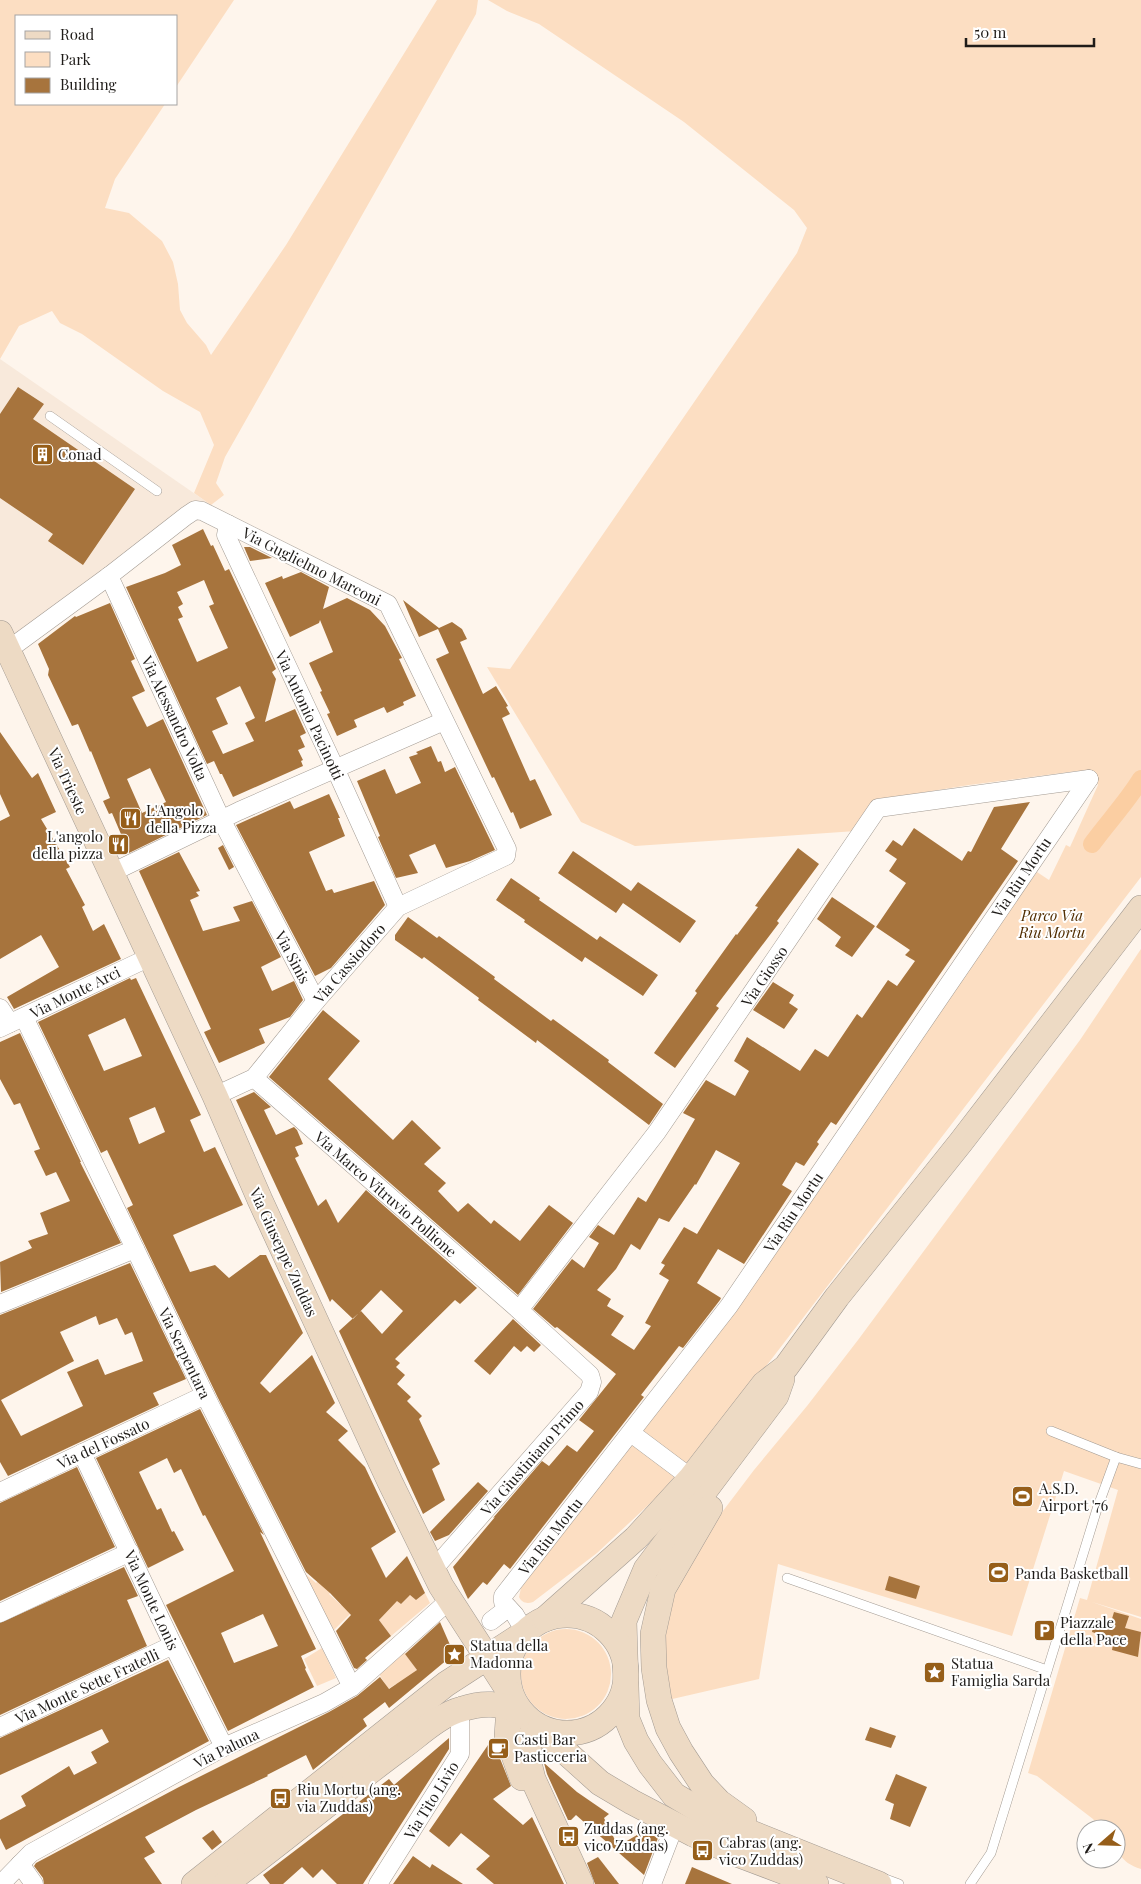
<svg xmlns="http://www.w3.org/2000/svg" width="1141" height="1884" font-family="'Playfair Display',serif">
  <rect width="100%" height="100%" fill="#fef5ec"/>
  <path fill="#f8e9db" d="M0 359 211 505 8 650 0 632Z"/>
  <g fill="#fcdec2">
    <path d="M0 0H234L176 87V16H16V104H165L115 179 105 208 129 213 162 241 173 262 178 284 180 310 187 323 206 345 211 355 286 245 437 0H478L476 14 225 457 216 483 224 495 211 505 194 493 214 445 200 412 163 391 82 334 60 323 52 311 19 326 0 359Z"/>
    <path d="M488 0H1141V877L747 1391 659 1495 597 1553 533 1602C527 1604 522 1603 519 1597L521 1588 1037 872 1049 880 1066 845 1070 847 1098 785 1092 772 1077 771 969 785 877 800 856 831 635 846 581 822 487 667 510 669 797 253 807 228 794 210 684 122 539 24 507 11Z"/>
    <path d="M1141 949V1617L1092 1602 1141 1619V1869C1119 1862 1116 1851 1116 1829H1101L1093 1819 1037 1776 1028 1773 1080 1598 1087 1600 1118 1490 1064 1471 1012 1636 778 1564 759 1679 668 1700 663 1643 671 1596 707 1532 754 1470 807 1406 858 1340 1080 1040Z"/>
    <path d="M344 1555 351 1572 329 1594 341 1605 359 1587 368 1596 333 1631 302 1571 316 1583Z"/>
    <path d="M386 1590 401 1604 410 1595 416 1600 425 1593 430 1603 391 1636 379 1620 384 1614Z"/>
    <circle cx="566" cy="1674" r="45"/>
    <path d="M322 1648 336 1678 317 1686 304 1659Z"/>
    <path d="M401 1648 417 1670 398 1686 396 1684 388 1689 378 1672Z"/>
  </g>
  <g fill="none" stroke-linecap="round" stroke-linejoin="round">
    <path stroke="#fbcea2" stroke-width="18" d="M1092 844C1108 822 1127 802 1141 779"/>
  </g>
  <g fill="#a7743d" fill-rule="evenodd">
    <path d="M18 387 44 404 33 419 135 489 83 565 48 541 53 534 0 498V414Z"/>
    <path d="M203 529 211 546 213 545 225 571 229 569 276 669 272 672 276 679 265 722 295 709 306 733 300 736 305 747 298 750 303 760 301 761 303 766 233 797 222 774H220L214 761 207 764 126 587 165 573 181 565 172 545ZM204 580 214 604 209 606 228 648 197 662 178 619 183 617 178 607 183 604 177 592ZM240 686 255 718 245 723 254 741 223 754 212 731 228 724 216 698Z"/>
    <path d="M244 547H250L272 558 250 561Z"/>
    <path d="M301 572 329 587 323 609 347 598 370 610 385 626 402 658 399 659 416 696 403 702 404 705 387 713 384 707 354 720 357 727 337 736 327 714 330 713 320 692 322 691 309 663 333 652 320 620 319 623 290 637 265 583 282 576 283 579Z"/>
    <path d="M403 600 439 628 452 622 462 629 467 639 460 642 483 694 496 686 508 706 506 707 510 714 502 718 530 781 535 779 552 815 520 829 513 812 511 813 494 777 492 778 436 659 449 653 438 629 419 637Z"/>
    <path d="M110 603 135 659 131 661 145 691 132 697 147 727 163 719 207 815 129 853 112 813 109 814 103 801 110 798 91 751 90 752 78 724 72 726 48 675 49 669 38 644 75 616 76 617ZM150 768 166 802 142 813 127 779Z"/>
    <path d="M0 732 32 778 38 773 56 812 41 819 70 867 66 869 85 905 82 907 93 931 104 924 121 959 14 1009 7 997 59 967 41 935 0 959V821L10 816 0 794Z"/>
    <path d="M431 746 438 762 441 761 445 772 455 767 495 850 470 861 446 868 435 844 409 855 418 873 396 878 378 837 380 836 357 781 385 769 396 794 421 783 409 757 418 754 416 752Z"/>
    <path d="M329 794 340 818H338L345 836 309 852 326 891 332 889 334 893 374 881 385 905 331 968 315 976 236 825 290 801 294 809Z"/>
    <path d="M1030 802 1001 849 1018 861 836 1125 831 1122 817 1142 819 1144 804 1166 796 1162 782 1185 792 1191 744 1264 718 1249 697 1283 721 1298 720 1300 683 1348 679 1346 641 1395 644 1397 510 1569 504 1564 487 1585 483 1582 468 1599 453 1567 495 1517 493 1518 542 1461 549 1466 567 1445 577 1452 594 1431 579 1420 616 1374 557 1327 555 1328 533 1309 572 1259 584 1268 599 1243 589 1237 598 1225 614 1235 638 1197 646 1202 695 1119 683 1113 706 1080 735 1096 749 1071 734 1061 747 1037 800 1071 815 1049 828 1057 857 1014 862 1018 888 980 897 986 915 961 905 955 910 950 876 927 906 883 889 871 897 859 885 851 893 840 902 846 914 828 962 861 968 851 971 852 994 807ZM716 1150 740 1163 697 1234 684 1227 661 1263 665 1265 659 1274 669 1280 645 1323 651 1326 634 1350 611 1335 624 1316 607 1306 611 1299 597 1290 616 1269 631 1244 640 1250 659 1218 669 1222 695 1184 696 1185Z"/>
    <path d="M223 845 234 867 229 870 218 848Z"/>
    <path d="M798 848 819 864 777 921 779 923 716 1006 719 1008 675 1068 654 1053 697 993 695 991 736 934 737 935 758 907 755 906Z"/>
    <path d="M573 851 631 891 638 882 696 921 680 943 623 903 616 913 558 873Z"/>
    <path d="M179 852 200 891 196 892 199 896 190 900 203 931 240 921 233 907 252 901 281 957 261 967 272 991 294 981 303 1000 290 1017 259 1029 265 1043 219 1063 204 1032 211 1029 139 871Z"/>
    <path d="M511 878 540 898 539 900 597 940 600 936 658 975 643 996 585 957 582 962 524 922 525 920 496 900Z"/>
    <path d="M832 897 875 926 852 957 835 946 841 937 817 919Z"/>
    <path d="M408 917 437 938 439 936 495 977 494 979 551 1021 553 1019 609 1060 608 1062 663 1104 649 1125 537 1040 536 1043 478 1000 479 998 424 957 422 959 395 940V935Z"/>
    <path d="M130 978 131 980 136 978 201 1115 190 1120 204 1152 215 1147 243 1205 173 1235 190 1272 215 1265 229 1278 260 1255H266L303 1333 260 1383 270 1393 312 1355 335 1403 326 1412 348 1431 338 1440 365 1467 396 1532 371 1548 386 1578 407 1556 425 1593 416 1600 410 1595 401 1604 397 1601 379 1620 391 1636 365 1658 367 1660 357 1669 354 1668 336 1631 351 1615 330 1593 306 1572 218 1398 127 1208 133 1205 107 1150 101 1153 38 1022ZM125 1018 142 1056 104 1071 88 1035ZM155 1107 165 1132 139 1144 129 1118Z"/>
    <path d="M773 982 794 995 789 1003 798 1009 784 1029 753 1010Z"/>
    <path d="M323 1010 360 1041 328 1079 393 1140 412 1120 441 1148 424 1164 446 1183 438 1191 458 1212 468 1203 491 1224 494 1220 520 1241 549 1205 573 1223 518 1295 269 1077Z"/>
    <path d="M20 1033 81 1162H80L121 1243 1 1292 0 1262 32 1248 28 1241 48 1234 40 1213 70 1201 56 1172 46 1176 34 1151 40 1149 20 1103 14 1105 0 1079V1042Z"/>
    <path d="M254 1092 271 1107 264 1110 276 1135 294 1127 297 1130 303 1144 295 1147 299 1156 295 1158 318 1206 326 1199 338 1223 366 1190 477 1288 460 1304 455 1300 395 1359 400 1363 396 1367 405 1375 397 1384 411 1397 407 1401 422 1416 419 1419 440 1464 432 1469 445 1500 423 1514 339 1331 361 1311 382 1334 403 1311 381 1290 353 1319 332 1299 330 1302 236 1100Z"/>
    <path d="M130 1263 186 1379 153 1393 159 1405 8 1476 0 1462V1315ZM96 1316 99 1325 117 1318 125 1335 132 1332 143 1361 105 1375 98 1359 67 1372 83 1406 21 1436 1 1400 74 1361 60 1332Z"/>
    <path d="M513 1319 541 1345 534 1352 527 1346 521 1352 514 1346 490 1375 474 1361Z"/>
    <path d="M200 1409 264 1535 260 1532 316 1649 301 1656 306 1668 305 1669 314 1687 228 1731 166 1605 234 1571 205 1515 203 1516 181 1469 174 1473 167 1458 139 1472 157 1510 161 1508 172 1532 174 1531 184 1550 148 1568 96 1458ZM263 1614 278 1646 234 1663 221 1633Z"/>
    <path d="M77 1467 115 1547 0 1601V1503Z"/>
    <path d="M478 1482 488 1491 449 1535 435 1541 430 1532Z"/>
    <path d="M124 1567 138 1596 127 1600 147 1646 0 1715V1623Z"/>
    <path d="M889 1576 920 1586 916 1599 885 1590Z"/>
    <path d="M1114 1612 1129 1616 1125 1628 1141 1632 1138 1657 1112 1650 1114 1639 1092 1632 1095 1618 1111 1622Z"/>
    <path d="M440 1622 454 1654 389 1708 385 1702 363 1719 367 1726 313 1770 306 1755 267 1775 268 1776 196 1810 145 1837 155 1852 144 1858 162 1884H44L43 1878 34 1866 36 1863 179 1787 329 1712 357 1696 380 1677 389 1689 417 1670 405 1654Z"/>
    <path d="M168 1660 209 1741 6 1850 0 1838V1820L26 1806 21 1796 69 1766 74 1775 97 1763 91 1752 109 1742 102 1729 0 1775V1738Z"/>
    <path d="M870 1727 896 1736 891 1748 865 1740Z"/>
    <path d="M449 1738V1749L363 1884H337L322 1869 313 1878 302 1867 283 1884H270L263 1875 389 1779 394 1785Z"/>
    <path d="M488 1745 495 1746 511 1786 493 1799 523 1825 532 1817 564 1884H494L476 1869 490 1856 461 1833 449 1847 429 1831Z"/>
    <path d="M544 1763 577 1792 609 1814 604 1818 618 1846 644 1831 658 1838 644 1875 576 1815 571 1820H568L547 1774Z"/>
    <path d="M896 1774 927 1787 910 1827 890 1819 894 1804 885 1800Z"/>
    <path d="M213 1830 222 1842 212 1850 202 1838Z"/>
    <path d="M413 1856 430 1868 432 1864 463 1884H393Z"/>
    <path d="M598 1857 619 1884H595L587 1863Z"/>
    <path d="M692 1867 732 1884H685Z"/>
  </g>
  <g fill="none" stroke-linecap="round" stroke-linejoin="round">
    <defs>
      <g id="lane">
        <path d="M50 416 157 491"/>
        <path d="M1051 1431 1116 1457"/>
        <path d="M787 1578 1047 1670"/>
        <path d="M880 1877 899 1884"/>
        <path d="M970 1884 991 1853 1097 1509 1116 1457 1141 1464"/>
      </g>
      <g id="street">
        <path d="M228 524 226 535 335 768 398 907"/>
        <path d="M109 576 221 819 316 1001"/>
        <path d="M8 650 109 576 186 516 195 510 202 511 388 604 507 849 506 856 398 907 316 1001 254 1078 215 1096"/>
        <path d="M111 873 239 811 444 721"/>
        <path d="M0 1008 10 1023"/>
        <path d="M24 1017 205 1395 352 1687"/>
        <path d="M0 1028 150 957"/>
        <path d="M254 1078 519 1310 590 1375 592 1382 589 1392 439 1563"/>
        <path d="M0 1304 135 1249"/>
        <path d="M519 1310 657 1132 878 808 1089 779"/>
        <path d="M631 1433 691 1478"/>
        <path d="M82 1453 173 1645 224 1747"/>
        <path d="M0 1492 205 1395"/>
        <path d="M0 1613 130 1552"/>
        <path d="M491 1621 508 1608"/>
        <path d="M525 1632 515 1615 503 1602V1596L729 1306 1089 779"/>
        <path d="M0 1727 173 1645"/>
        <path d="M20 1864 34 1884"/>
        <path d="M1 1884 31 1853 224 1747 324 1703 352 1687 444 1605"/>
        <path d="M378 1884 460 1754V1709"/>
        <path d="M652 1884 675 1824"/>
      </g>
      <g id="secondary">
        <path d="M0 633 215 1096 260 1200 390 1482 441 1586 510 1693"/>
        <path d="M782 1379 776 1396 646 1569 624 1621 627 1719 636 1741 650 1764 674 1795 709 1816 879 1884"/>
        <path d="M710 1508 663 1589 653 1634 654 1668 659 1700 668 1728 681 1752 702 1784 719 1802 744 1820"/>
        <circle cx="567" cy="1674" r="59"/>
        <path d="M545 1619 636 1538 691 1478 764 1384 786 1367 837 1297 961 1142 1141 908"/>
        <path d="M510 1693 507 1736 522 1778"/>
        <path d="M534 1724 527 1755 533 1779 581 1884"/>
        <path d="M540 1729 600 1783 632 1802 693 1834 737 1854 816 1884"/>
        <path d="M194 1884 446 1684 523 1634"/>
        <path d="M225 1884C285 1840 341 1792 401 1748 419 1735 439 1715 462 1709 483 1702 500 1703 521 1712"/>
      </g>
    </defs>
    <use href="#lane" stroke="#a39b93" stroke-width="10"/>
    <use href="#street" stroke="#a39b93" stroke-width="19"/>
    <use href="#secondary" stroke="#a39b93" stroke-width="26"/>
    <use href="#lane" stroke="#fff" stroke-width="9"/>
    <use href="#street" stroke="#fff" stroke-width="18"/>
    <use href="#secondary" stroke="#eddac4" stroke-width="25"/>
  </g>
  <defs>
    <symbol id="building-square" viewBox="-11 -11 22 22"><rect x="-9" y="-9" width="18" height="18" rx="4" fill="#965e19" stroke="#fff"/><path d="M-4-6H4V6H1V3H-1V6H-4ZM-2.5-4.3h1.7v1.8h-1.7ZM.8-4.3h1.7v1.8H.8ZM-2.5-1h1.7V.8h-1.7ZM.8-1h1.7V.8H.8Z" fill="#fff"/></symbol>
    <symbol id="restaurant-square" viewBox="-11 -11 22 22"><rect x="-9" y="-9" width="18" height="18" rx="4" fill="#965e19" stroke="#fff"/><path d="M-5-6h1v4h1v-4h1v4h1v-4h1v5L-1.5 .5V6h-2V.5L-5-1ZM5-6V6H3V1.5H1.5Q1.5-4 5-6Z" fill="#fff"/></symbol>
    <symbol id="stadium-square" viewBox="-11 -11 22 22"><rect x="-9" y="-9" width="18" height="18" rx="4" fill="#965e19" stroke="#fff"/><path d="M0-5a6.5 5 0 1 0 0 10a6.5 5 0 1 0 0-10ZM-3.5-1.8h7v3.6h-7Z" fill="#fff"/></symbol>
    <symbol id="parking-square" viewBox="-11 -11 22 22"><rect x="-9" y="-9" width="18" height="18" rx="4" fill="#965e19" stroke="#fff"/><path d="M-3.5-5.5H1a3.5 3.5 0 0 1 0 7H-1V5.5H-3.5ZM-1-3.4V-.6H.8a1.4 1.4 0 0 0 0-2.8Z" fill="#fff"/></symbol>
    <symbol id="sight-square" viewBox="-11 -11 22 22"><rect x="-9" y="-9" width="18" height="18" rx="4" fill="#965e19" stroke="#fff"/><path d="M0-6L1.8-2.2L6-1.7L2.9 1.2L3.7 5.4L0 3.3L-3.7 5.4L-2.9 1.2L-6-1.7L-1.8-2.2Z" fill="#fff"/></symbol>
    <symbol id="cafe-square" viewBox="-11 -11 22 22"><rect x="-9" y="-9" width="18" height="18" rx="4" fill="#965e19" stroke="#fff"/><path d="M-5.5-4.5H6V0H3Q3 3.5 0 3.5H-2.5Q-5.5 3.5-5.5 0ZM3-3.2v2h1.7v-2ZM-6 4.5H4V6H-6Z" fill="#fff"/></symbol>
    <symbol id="bus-square" viewBox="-11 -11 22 22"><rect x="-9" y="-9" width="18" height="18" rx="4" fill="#965e19" stroke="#fff"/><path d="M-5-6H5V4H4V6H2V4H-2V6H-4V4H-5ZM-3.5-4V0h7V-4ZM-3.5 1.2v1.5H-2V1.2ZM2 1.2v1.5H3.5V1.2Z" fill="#fff"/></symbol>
  </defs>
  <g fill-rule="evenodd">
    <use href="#building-square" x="30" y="442" width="25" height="25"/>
    <use href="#restaurant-square" x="118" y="806" width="25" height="25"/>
    <use href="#restaurant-square" x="106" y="832" width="25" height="25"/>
    <use href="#stadium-square" x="1010" y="1484" width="25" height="25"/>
    <use href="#stadium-square" x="986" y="1560" width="25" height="25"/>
    <use href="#parking-square" x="1032" y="1618" width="25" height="25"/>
    <use href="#sight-square" x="442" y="1642" width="25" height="25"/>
    <use href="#sight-square" x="922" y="1660" width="25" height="25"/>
    <use href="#cafe-square" x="486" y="1736" width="25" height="25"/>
    <use href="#bus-square" x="268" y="1786" width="25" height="25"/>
    <use href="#bus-square" x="556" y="1824" width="25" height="25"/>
    <use href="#bus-square" x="690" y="1838" width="25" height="25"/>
  </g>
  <g text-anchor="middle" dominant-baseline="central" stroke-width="4" stroke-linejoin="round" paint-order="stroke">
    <g font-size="15" fill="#1f1c19" stroke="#fff" text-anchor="start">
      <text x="58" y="454">Conad</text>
      <text x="146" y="810">L'Angolo<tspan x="146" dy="17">della Pizza</tspan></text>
      <text x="103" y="836" text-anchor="end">L'angolo<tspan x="103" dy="17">della pizza</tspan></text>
      <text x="1039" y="1488">A.S.D.<tspan x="1039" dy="17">Airport '76</tspan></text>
      <text x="1015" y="1573">Panda Basketball</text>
      <text x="1060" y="1622">Piazzale<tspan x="1060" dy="17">della Pace</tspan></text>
      <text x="470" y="1645">Statua della<tspan x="470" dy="17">Madonna</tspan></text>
      <text x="951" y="1663">Statua<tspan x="951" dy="17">Famiglia Sarda</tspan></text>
      <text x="514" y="1739">Casti Bar<tspan x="514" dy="17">Pasticceria</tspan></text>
      <text x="297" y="1789">Riu Mortu (ang.<tspan x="297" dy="17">via Zuddas)</tspan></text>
      <text x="584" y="1828">Zuddas (ang.<tspan x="584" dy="17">vico Zuddas)</tspan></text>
      <text x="719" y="1842">Cabras (ang.<tspan x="719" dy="17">vico Zuddas)</tspan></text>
    </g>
    <g font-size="15" fill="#1f1c19" stroke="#fff">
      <text transform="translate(312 566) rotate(27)">Via Guglielmo Marconi</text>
      <text transform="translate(310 715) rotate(65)">Via Antonio Pacinotti</text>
      <text transform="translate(175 718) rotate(65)">Via Alessandro Volta</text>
      <text transform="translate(68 781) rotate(65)">Via Trieste</text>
      <text transform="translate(1021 877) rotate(-56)">Via Riu Mortu</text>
      <text transform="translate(293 957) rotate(62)">Via Sinis</text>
      <text transform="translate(349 963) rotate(-49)">Via Cassiodoro</text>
      <text transform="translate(764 976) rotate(-56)">Via Giosso</text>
      <text transform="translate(75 992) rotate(-26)">Via Monte Arci</text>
      <text transform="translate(386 1194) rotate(41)">Via Marco Vitruvio Pollione</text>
      <text transform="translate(793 1212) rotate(-56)">Via Riu Mortu</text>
      <text transform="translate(284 1252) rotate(65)">Via Giuseppe Zuddas</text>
      <text transform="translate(185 1353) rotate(64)">Via Serpentara</text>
      <text transform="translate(103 1443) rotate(-25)">Via del Fossato</text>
      <text transform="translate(532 1457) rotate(-49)">Via Giustiniano Primo</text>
      <text transform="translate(550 1536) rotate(-52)">Via Riu Mortu</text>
      <text transform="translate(152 1600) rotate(65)">Via Monte Lonis</text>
      <text transform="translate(87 1686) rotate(-25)">Via Monte Sette Fratelli</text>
      <text transform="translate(226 1748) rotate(-26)">Via Paluna</text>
      <text transform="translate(431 1800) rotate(-58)">Via Tito Livio</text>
    </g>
    <g font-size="15" font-style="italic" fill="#512d00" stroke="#fff">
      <text x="1052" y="915">Parco Via<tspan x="1052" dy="17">Riu Mortu</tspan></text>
    </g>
  </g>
  <rect x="15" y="15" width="162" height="90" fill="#ffffff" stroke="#a5a4a3"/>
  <rect x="25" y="31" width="25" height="8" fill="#eddac4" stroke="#a5a4a3"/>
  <text x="60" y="40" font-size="15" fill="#1f1c19">Road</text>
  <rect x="25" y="52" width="25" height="15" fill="#fcdec2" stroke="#a5a4a3"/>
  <text x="60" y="65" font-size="15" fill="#1f1c19">Park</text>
  <rect x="25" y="78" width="25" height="15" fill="#a7743d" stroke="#a5a4a3"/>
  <text x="60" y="90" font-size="15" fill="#1f1c19">Building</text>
  <g transform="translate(1101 1844) rotate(250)"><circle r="24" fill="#ffffff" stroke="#a5a4a3"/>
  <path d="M0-4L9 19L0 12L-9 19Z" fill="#965e19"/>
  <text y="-8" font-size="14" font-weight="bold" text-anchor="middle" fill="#1f1c19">N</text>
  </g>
  <path d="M966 38v8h128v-8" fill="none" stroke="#1f1c19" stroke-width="2.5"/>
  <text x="974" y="38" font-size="15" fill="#1f1c19" stroke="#ffffff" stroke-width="4" paint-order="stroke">50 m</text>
</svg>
